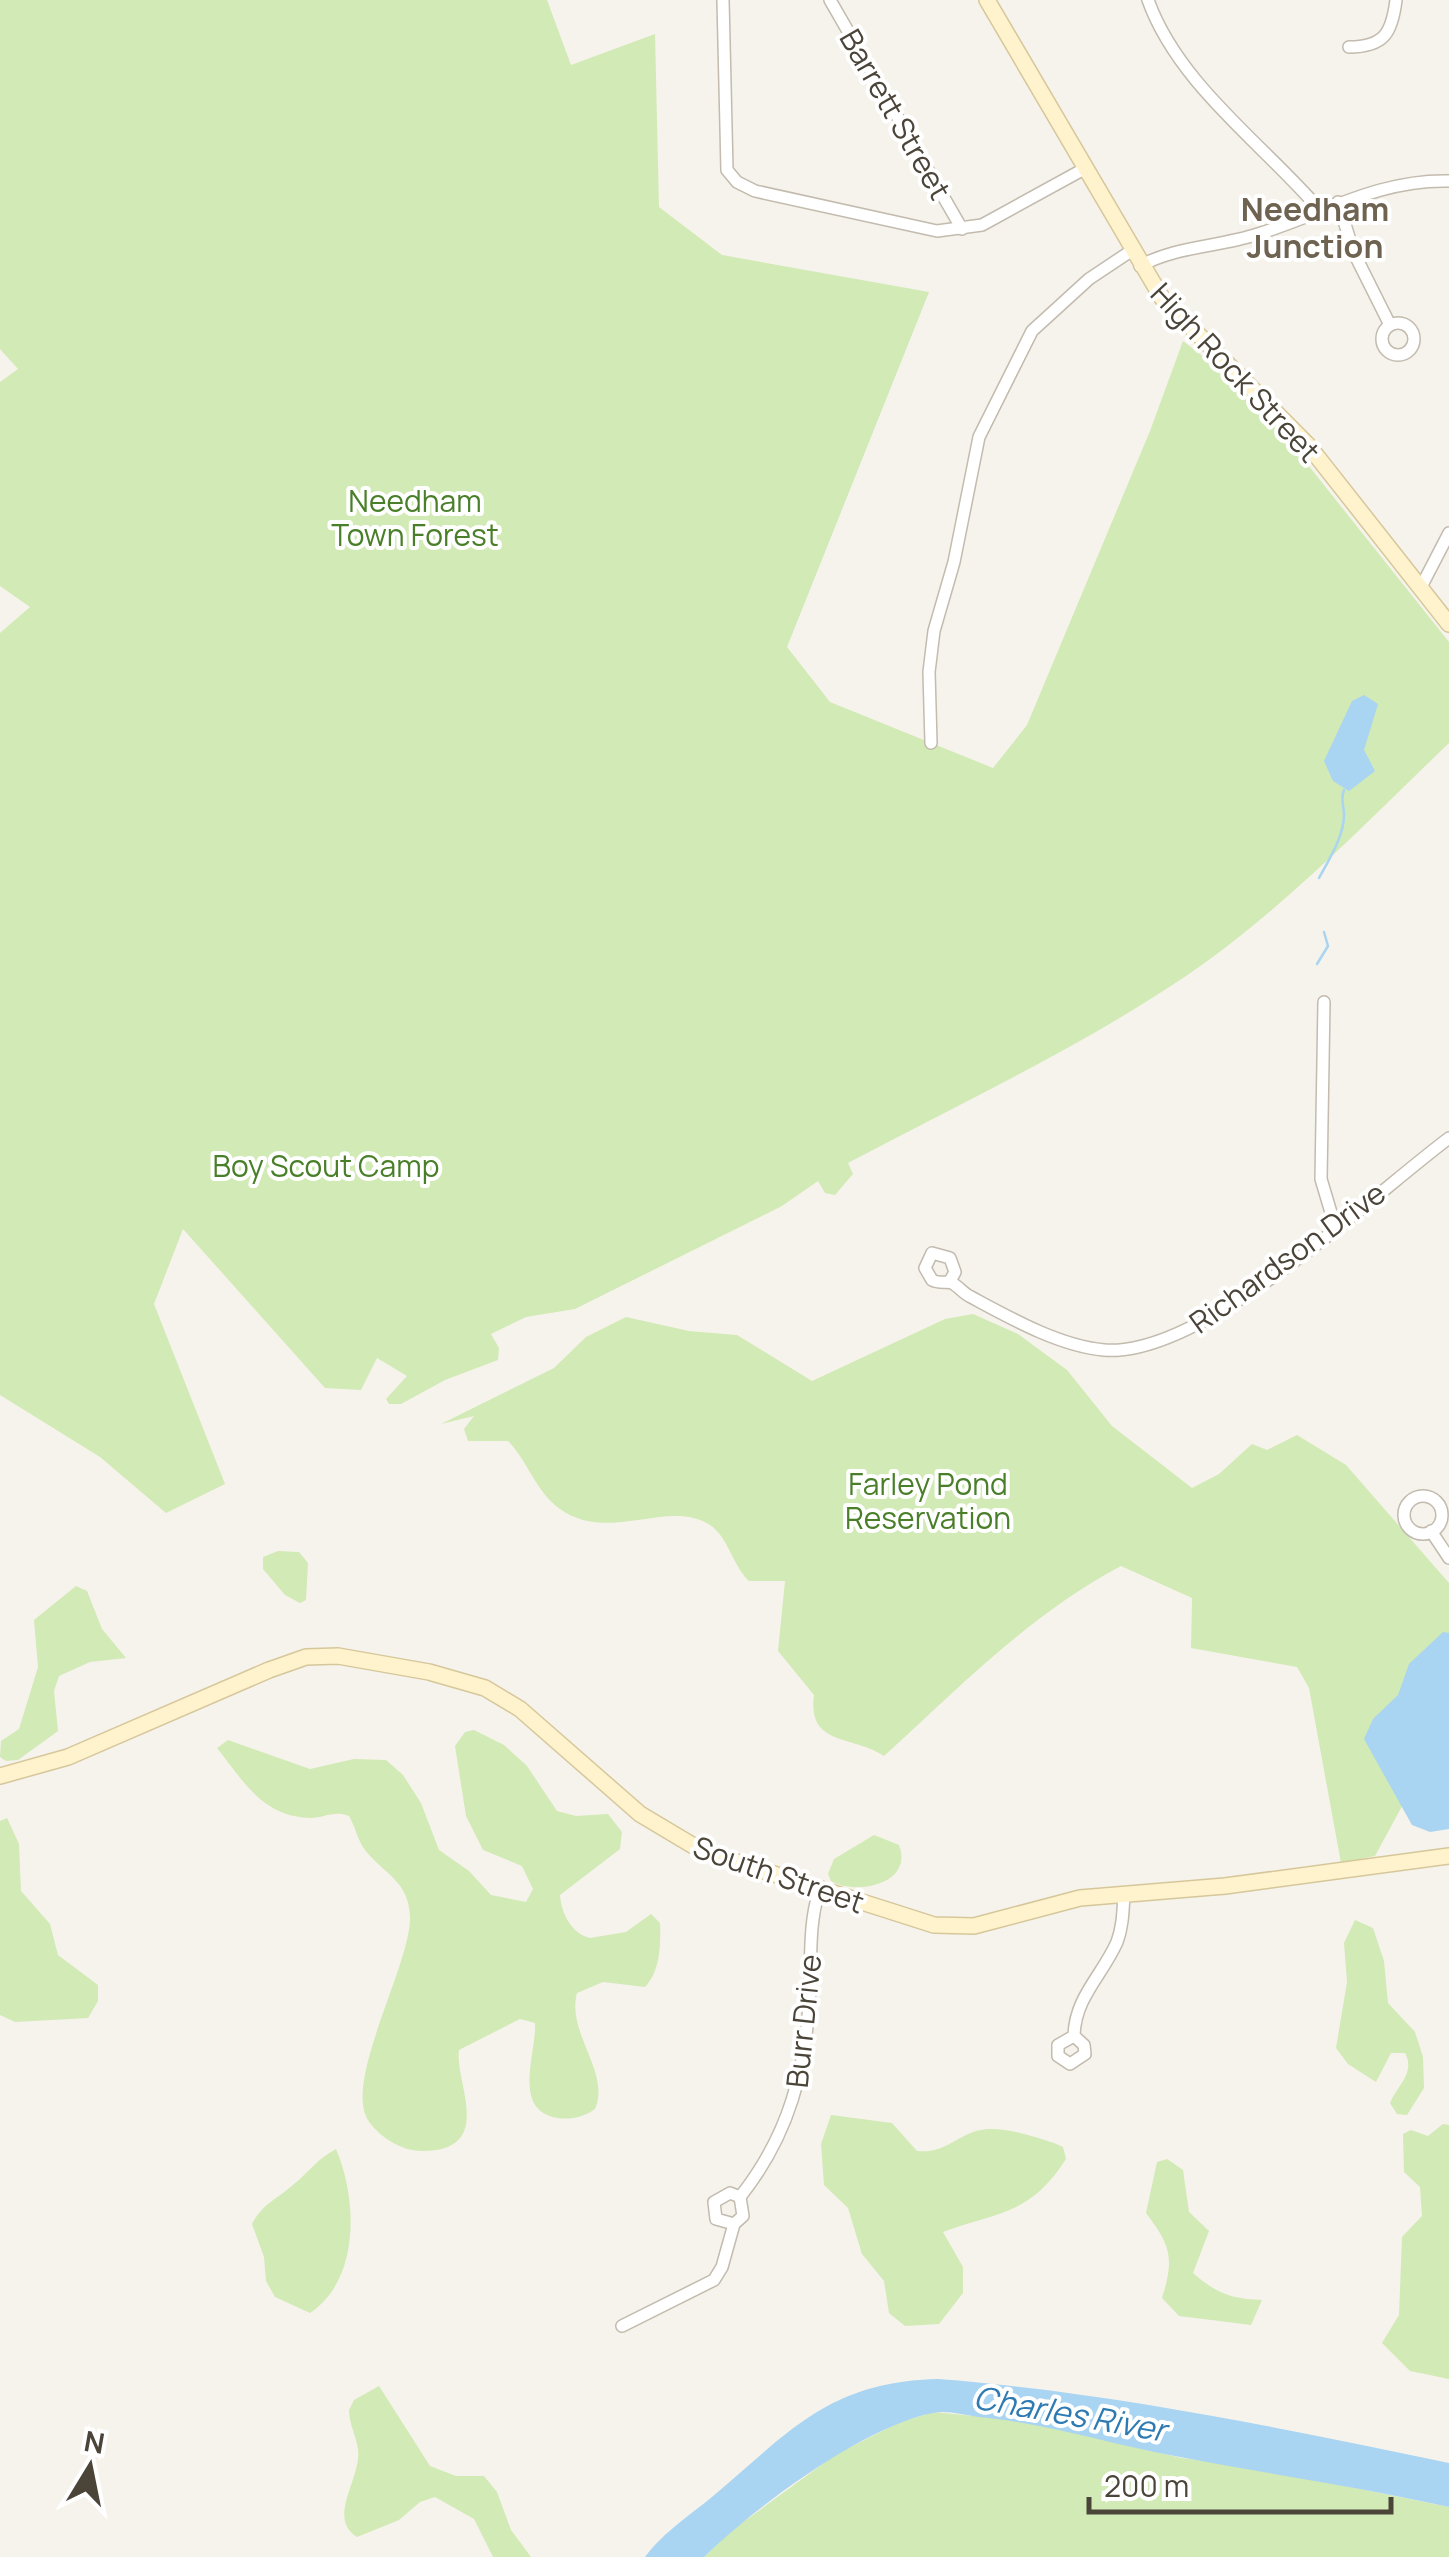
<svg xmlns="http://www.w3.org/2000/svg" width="1449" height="2557" font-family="Manrope,sans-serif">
  <rect width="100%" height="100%" fill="#f6f3ec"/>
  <g fill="#d2eab5">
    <path d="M0 0H547L571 65 655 34 659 207 722 255 929 292 787 647 830 702 993 768 1027 725 1150 431 1183 341 1236 382 1273 421 1449 642V743C1371 818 1294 898 1206 962 1095 1041 968 1099 848 1163L853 1174 835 1195 825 1193 818 1181 782 1206 575 1309 526 1317 491 1334 499 1348 498 1360 445 1380 401 1404H389L386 1399 407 1376 377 1358 361 1390 325 1388 183 1229 154 1304 225 1484 166 1513 100 1457 0 1395V633L30 607 0 586V382L18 369 0 349Z"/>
    <path d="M973 1314 1018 1334 1067 1370 1112 1426 1192 1488 1219 1474 1252 1444 1267 1450 1297 1435 1346 1465 1449 1583V1772L1407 1797 1375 1856 1341 1863 1309 1688 1297 1667 1191 1648 1192 1598 1121 1566C1029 1615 961 1686 884 1756 854 1735 807 1747 814 1695L778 1651 785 1581H749C732 1565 729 1538 710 1525 669 1498 609 1544 560 1509 535 1491 528 1461 508 1441H468L464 1429 474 1416 441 1424 554 1368 586 1337 626 1317 689 1331 737 1335 812 1381 945 1319Z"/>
    <path d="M278 1551 299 1552 308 1563 306 1600 300 1603 285 1595 263 1569V1557Z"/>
    <path d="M76 1586 87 1591 102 1629 126 1658 90 1662 59 1676 54 1691 58 1731 18 1760 6 1761 0 1757 1 1741 19 1729 38 1667 34 1620Z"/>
    <path d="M474 1730 504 1745 527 1766 557 1811 576 1816 608 1814 622 1832 620 1849 560 1895C561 1913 572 1934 590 1938L626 1932 651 1914 660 1923C661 1945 660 1972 645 1987L603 1982 577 1993C566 2033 611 2072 595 2109 584 2117 571 2120 557 2118 511 2110 537 2052 535 2023L520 2019 459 2050C454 2081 497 2151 422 2151 403 2151 382 2139 370 2123 340 2086 411 1966 410 1917 409 1881 384 1874 365 1850 358 1841 355 1826 349 1816 333 1810 325 1818 310 1818 262 1816 244 1782 217 1748L228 1740 310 1769 354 1759 386 1760 403 1775 421 1803 439 1850 469 1871 491 1895 526 1902 533 1889 522 1866 483 1850 466 1816 455 1746 465 1732Z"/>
    <path d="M7 1818 19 1844 21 1891 50 1924 58 1955 98 1985V2001L88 2018 15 2022 0 2015V1821Z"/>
    <path d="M874 1835 899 1845C914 1884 856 1896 831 1881L828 1874 834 1859Z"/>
    <path d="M1355 1920 1373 1928 1384 1961 1388 2003 1415 2032 1423 2057 1424 2088 1407 2115 1397 2114 1390 2103C1397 2086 1416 2073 1405 2053H1391L1376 2082 1348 2064 1336 2048 1347 1982 1344 1943Z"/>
    <path d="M831 2115 892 2123 917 2151C943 2154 954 2138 976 2131 998 2124 1032 2136 1054 2143L1063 2147 1066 2159C1029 2216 999 2211 943 2232L963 2267V2293L939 2324 905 2326 889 2313 884 2281 862 2254 848 2208 824 2185 821 2144Z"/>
    <path d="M1443 2124 1449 2125V2379L1410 2371 1382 2343 1399 2315 1402 2237 1422 2216 1420 2187 1404 2172 1403 2134 1411 2130 1428 2136Z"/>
    <path d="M336 2149C357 2198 361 2279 310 2313L275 2297 266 2281 264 2257 252 2224C262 2204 277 2199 293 2185 309 2172 317 2159 336 2149Z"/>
    <path d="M1167 2159 1183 2170 1189 2212 1209 2231 1193 2273C1216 2293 1231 2299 1262 2300L1251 2325 1179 2316 1162 2298C1175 2257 1170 2245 1146 2213L1157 2162Z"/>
    <path d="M379 2386 430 2466 456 2476H484L497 2492 511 2530 531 2557H493L474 2519 435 2497 420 2502 399 2520 357 2537C326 2518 362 2478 358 2449 356 2435 349 2424 349 2410L354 2400Z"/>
    <path d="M934 2412 1024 2421 1182 2458 1262 2469 1449 2507V2557H704L731 2531 835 2455 898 2423Z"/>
  </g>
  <g fill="#a9d4f2">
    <path d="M1364 695 1378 704 1364 750 1375 771 1349 791 1333 781 1324 761 1352 701Z"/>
    <path d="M1443 1632 1449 1633V1829L1430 1832 1412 1825 1364 1739 1373 1719 1398 1695 1409 1664Z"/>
    <path d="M938 2379C1110 2392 1280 2428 1449 2463V2507C1360 2487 1269 2474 1180 2457 1112 2445 1047 2423 978 2417 965 2415 946 2410 933 2413 864 2426 755 2507 704 2557H645C664 2531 695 2512 719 2491 794 2427 832 2382 938 2379Z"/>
  </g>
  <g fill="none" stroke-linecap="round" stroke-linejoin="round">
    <g stroke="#a9d4f2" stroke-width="2.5">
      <path d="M1319 878C1329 860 1344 836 1344 815 1344 804 1340 801 1344 790"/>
      <path d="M1317 964 1328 946 1324 932"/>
    </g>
    <defs>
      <g id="street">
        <path d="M723 0 727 170 737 182 755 191 937 231 982 225 1084 169"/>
        <path d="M830 0 962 229"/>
        <path d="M1148 0C1178 84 1263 144 1319 209"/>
        <path d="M1349 47C1384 47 1392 33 1396 0"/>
        <path d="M1338 202 1354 253 1390 325"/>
        <path d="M1140 266C1176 246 1219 247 1258 234 1323 214 1379 179 1449 181"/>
        <circle cx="1398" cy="339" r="16"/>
        <path d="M1420 589 1449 533"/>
        <path d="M931 743 929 672 934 631 954 562 979 437 1032 331 1089 279 1131 251"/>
        <path d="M1324 1002 1321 1179 1335 1226"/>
        <path d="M950 1281 955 1272 950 1258 932 1253 925 1268 932 1280C939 1284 947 1281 952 1283 958 1286 964 1294 971 1297 1010 1318 1059 1346 1104 1350 1202 1358 1370 1197 1449 1138"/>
        <circle cx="1423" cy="1515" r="19"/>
        <path d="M1431 1531 1449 1558"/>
        <path d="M1074 2036 1084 2045 1085 2054 1070 2064 1058 2056V2045L1074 2036C1075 1997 1102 1976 1117 1942 1123 1926 1123 1910 1124 1894"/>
        <path d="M740 2197 743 2216 734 2224 716 2219 714 2202 730 2193 740 2197C790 2134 806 2069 810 1990 811 1957 809 1923 819 1891"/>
        <path d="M622 2326 714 2280 722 2267 734 2224"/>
      </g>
      <g id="secondary">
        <path d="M987 0 1162 298 1308 445 1449 624"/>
        <path d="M0 1776 68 1757 269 1670 306 1657 338 1656 429 1672 485 1688 520 1709 640 1814 702 1851 934 1925 974 1926 1080 1898 1225 1886 1449 1856"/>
      </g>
    </defs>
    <use href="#street" stroke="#c2bbae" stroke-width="14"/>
    <use href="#secondary" stroke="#d6c79b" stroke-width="18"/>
    <use href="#street" stroke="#fff" stroke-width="11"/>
    <use href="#secondary" stroke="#fff3cd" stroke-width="15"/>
  </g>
  <g text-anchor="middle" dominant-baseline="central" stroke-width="8" stroke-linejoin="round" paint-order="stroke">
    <g font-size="30" fill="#4b4439" stroke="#fff">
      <text transform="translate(896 114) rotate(60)">Barrett Street</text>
      <text transform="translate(1236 372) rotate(47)">High Rock Street</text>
      <text transform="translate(1287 1257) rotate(-36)">Richardson Drive</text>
      <text transform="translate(779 1874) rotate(19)">South Street</text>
      <text transform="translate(803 2021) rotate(-84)">Burr Drive</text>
    </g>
    <g font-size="30" fill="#4a7f2a" stroke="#fff">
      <text x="415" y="500">Needham<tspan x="415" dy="34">Town Forest</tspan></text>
      <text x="326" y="1165">Boy Scout Camp</text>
      <text x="928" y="1483">Farley Pond<tspan x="928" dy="34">Reservation</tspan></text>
    </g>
    <g font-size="32" font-weight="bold" fill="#6e6250" stroke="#fff">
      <text x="1315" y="209">Needham<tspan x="1315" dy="37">Junction</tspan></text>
    </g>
    <g font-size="32" font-style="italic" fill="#2e7ab2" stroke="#fff">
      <text transform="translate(1070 2413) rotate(10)">Charles River</text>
    </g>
  </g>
  <g transform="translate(90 2467) rotate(10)" stroke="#ffffff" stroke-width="8" paint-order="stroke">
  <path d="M0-8L18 38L0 25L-18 38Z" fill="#4b4439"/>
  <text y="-15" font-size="28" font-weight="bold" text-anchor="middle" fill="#4b4439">N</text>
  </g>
  <path d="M1089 2497v15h302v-15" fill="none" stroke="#4b4439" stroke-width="5"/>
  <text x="1104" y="2497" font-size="30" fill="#4b4439" stroke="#ffffff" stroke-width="8" paint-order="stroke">200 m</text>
</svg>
